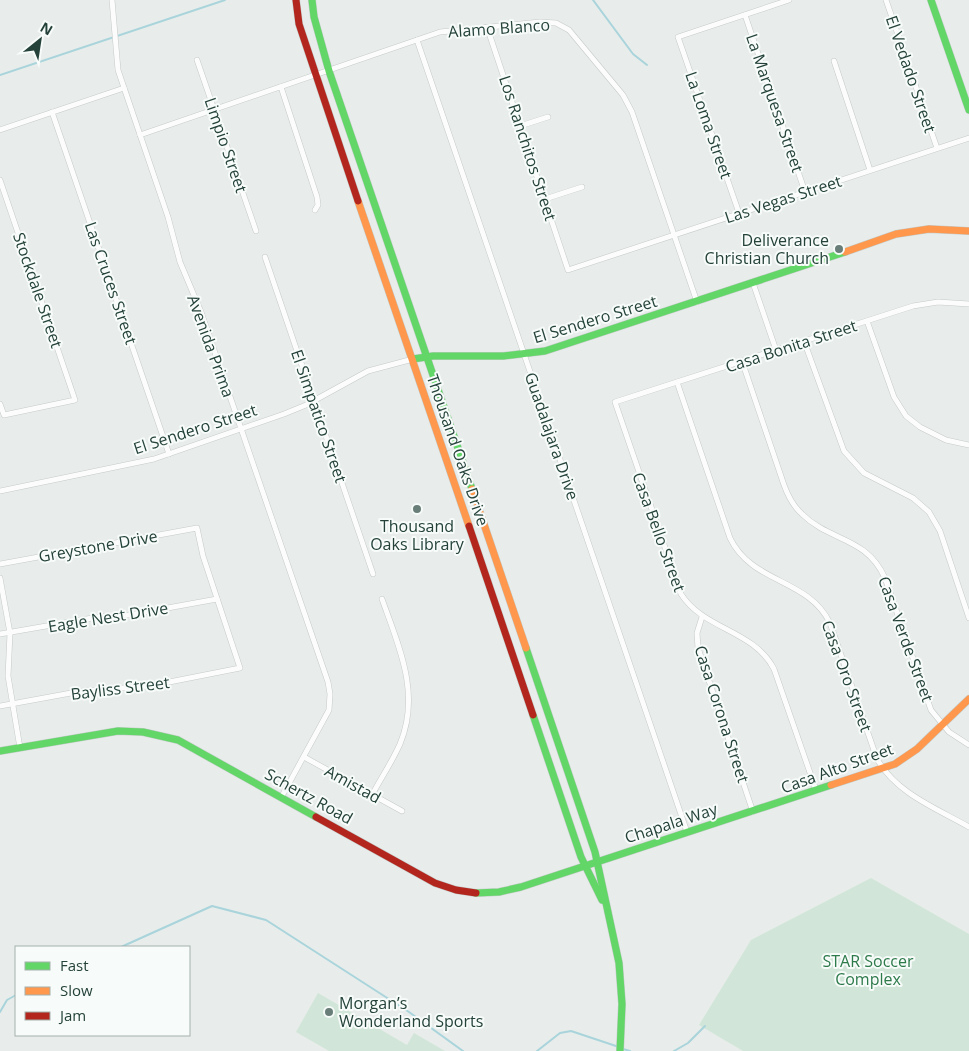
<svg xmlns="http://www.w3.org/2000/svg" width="969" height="1051" font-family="'Open Sans',sans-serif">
  <rect width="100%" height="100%" fill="#e8edeb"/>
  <g fill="#d1e6d8">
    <path d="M871 878 969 934V1051H743L699 1025 751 940Z"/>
    <path d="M318 993 407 1045 414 1033 445 1051H329L296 1032Z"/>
  </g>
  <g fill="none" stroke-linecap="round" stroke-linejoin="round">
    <g stroke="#a9d4db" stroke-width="2">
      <path d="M593 0 633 54 647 65"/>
      <path d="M0 75 225 0"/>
      <path d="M121 947 212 906 266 920 409 1012 463 1051"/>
      <path d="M0 1012 7 1000 16 995"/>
      <path d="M623 1049 630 1051"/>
      <path d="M537 1051 560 1033 571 1031 619 1047"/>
      <path d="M674 1051 688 1043 705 1026"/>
    </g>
    <defs>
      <g id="street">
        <path d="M112 0 118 70 168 217 180 262 201 312 328 682 330 694 329 710 282 796"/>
        <path d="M886 0 937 148"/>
        <path d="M745 15 805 192"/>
        <path d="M487 27 568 270 969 138"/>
        <path d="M417 40 687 832"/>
        <path d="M197 60 256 231"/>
        <path d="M834 61 870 170"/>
        <path d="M281 87 317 197 318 205 315 210"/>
        <path d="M52 112 169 454"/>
        <path d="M520 126 548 117"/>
        <path d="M0 130 124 88"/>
        <path d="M140 135 440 32 540 22 556 23 569 30 623 95 632 112 697 302"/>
        <path d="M0 180 75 400 4 415 0 404"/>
        <path d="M545 199 582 187"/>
        <path d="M739 213 678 37 789 0"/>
        <path d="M265 257 373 574"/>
        <path d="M753 283 776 350"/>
        <path d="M867 321 894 397 906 416 920 427 946 440 969 445"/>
        <path d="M804 341 844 451 864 473 913 498 929 512 940 531 969 618"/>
        <path d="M742 361 784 485C788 496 793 506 802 514 830 542 866 536 885 578L931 710 949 732 969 745"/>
        <path d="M677 382 730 538C752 584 808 578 830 623L877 759C897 794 936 808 969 827"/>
        <path d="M0 491 154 459 284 414 306 405 368 371 413 359"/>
        <path d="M0 564 197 528 203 556 240 668 149 686 82 691 0 706"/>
        <path d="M0 578 10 633 8 676 20 748"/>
        <path d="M702 617 697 633 698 648 753 812"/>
        <path d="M0 634 98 617 129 615 217 599"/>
        <path d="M304 757 402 811"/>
        <path d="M816 790 774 669C754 630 704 630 681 594L615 402 913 306 938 302 969 304"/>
        <path d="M372 795C381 778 392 762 400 744 421 694 399 647 382 599"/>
      </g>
      <g id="fast">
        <path d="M312 0 314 17 329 71 472 489"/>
        <path d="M931 0 969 110"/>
        <path d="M413 359 433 356H503L545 351 845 252"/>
        <path d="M526 648 595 852 619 963 622 1004 620 1051"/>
        <path d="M533 715 581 857 602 900"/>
        <path d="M0 751 118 731 143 732 178 740 316 817"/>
        <path d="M476 893 499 892 521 887 831 785"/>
      </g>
      <g id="slow">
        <path d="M358 201 469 526"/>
        <path d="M845 252 896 234 929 229 969 231"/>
        <path d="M472 489 526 648"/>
        <path d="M831 785 895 764 917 749 969 699"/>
      </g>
      <g id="jam">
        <path d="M296 0 299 24 358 201"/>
        <path d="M469 526 533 715"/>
        <path d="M316 817 435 883 456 890 476 893"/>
      </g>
    </defs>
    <use href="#street" stroke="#c5cac8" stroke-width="6"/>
    <use href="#fast" stroke="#c3cbc8" stroke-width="8"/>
    <use href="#slow" stroke="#c3cbc8" stroke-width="8"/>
    <use href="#jam" stroke="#c3cbc8" stroke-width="8"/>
    <use href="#street" stroke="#fcfcfc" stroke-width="5"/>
    <use href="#fast" stroke="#63d668" stroke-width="7"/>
    <use href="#slow" stroke="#ff974d" stroke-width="7"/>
    <use href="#jam" stroke="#b3261e" stroke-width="7"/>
  </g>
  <g fill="#697e78" stroke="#f7fbf9" stroke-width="2">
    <circle cx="839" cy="249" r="5"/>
    <circle cx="417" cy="509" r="5"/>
    <circle cx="329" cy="1012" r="5"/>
  </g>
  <g text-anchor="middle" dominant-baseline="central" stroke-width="4" stroke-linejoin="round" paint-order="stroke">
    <g font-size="16" fill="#24423a" stroke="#f7fbf9">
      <text transform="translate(499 28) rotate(-4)">Alamo Blanco</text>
      <text transform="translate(911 74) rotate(71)">El Vedado Street</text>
      <text transform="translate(775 103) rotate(71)">La Marquesa Street</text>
      <text transform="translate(709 125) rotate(71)">La Loma Street</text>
      <text transform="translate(226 145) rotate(71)">Limpio Street</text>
      <text transform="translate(528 148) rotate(72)">Los Ranchitos Street</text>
      <text transform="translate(783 199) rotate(-18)">Las Vegas Street</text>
      <text transform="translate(111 283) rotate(71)">Las Cruces Street</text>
      <text transform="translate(38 290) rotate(71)">Stockdale Street</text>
      <text transform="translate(595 319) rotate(-17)">El Sendero Street</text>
      <text transform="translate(211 346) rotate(70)">Avenida Prima</text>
      <text transform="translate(791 346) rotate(-18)">Casa Bonita Street</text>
      <text transform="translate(319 416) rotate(71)">El Simpatico Street</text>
      <text transform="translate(195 429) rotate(-18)">El Sendero Street</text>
      <text transform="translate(552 436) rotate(71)">Guadalajara Drive</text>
      <text transform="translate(458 450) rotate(71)">Thousand Oaks Drive</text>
      <text transform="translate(659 532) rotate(70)">Casa Bello Street</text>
      <text transform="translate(98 546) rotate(-10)">Greystone Drive</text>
      <text transform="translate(108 617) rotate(-9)">Eagle Nest Drive</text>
      <text transform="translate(906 639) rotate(70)">Casa Verde Street</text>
      <text transform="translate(847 676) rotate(70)">Casa Oro Street</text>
      <text transform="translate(120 688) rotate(-7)">Bayliss Street</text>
      <text transform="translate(722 714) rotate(72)">Casa Corona Street</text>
      <text transform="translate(837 768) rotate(-20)">Casa Alto Street</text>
      <text transform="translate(353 784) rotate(29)">Amistad</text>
      <text transform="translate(309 796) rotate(29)">Schertz Road</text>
      <text transform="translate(671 823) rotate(-18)">Chapala Way</text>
    </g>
    <g font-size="16" fill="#24423a" stroke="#f7fbf9" text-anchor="end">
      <text x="829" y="240">Deliverance<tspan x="829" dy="18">Christian Church</tspan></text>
      <text x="417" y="526" text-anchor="middle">Thousand<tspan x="417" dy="18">Oaks Library</tspan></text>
      <text x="339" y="1003" text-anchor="start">Morgan’s<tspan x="339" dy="18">Wonderland Sports</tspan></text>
    </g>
    <g font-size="16" fill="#2d7a4b" stroke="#f7fbf9">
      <text x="868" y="961">STAR Soccer<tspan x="868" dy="18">Complex</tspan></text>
    </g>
  </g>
  <rect x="15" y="946" width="175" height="90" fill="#f7fbf9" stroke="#a3b1ad"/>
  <rect x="25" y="962" width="25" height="8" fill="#63d668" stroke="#a3b1ad"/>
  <text x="60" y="971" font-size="15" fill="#24423a">Fast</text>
  <rect x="25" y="987" width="25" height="8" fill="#ff974d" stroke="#a3b1ad"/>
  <text x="60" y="996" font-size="15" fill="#24423a">Slow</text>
  <rect x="25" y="1012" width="25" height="8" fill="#b3261e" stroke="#a3b1ad"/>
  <text x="60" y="1021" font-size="15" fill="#24423a">Jam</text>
  <g transform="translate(40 40) rotate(30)" stroke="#f7fbf9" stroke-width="4" paint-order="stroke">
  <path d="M0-4L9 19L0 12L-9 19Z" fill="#24423a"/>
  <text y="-8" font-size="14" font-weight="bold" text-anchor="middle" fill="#24423a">N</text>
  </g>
</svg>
